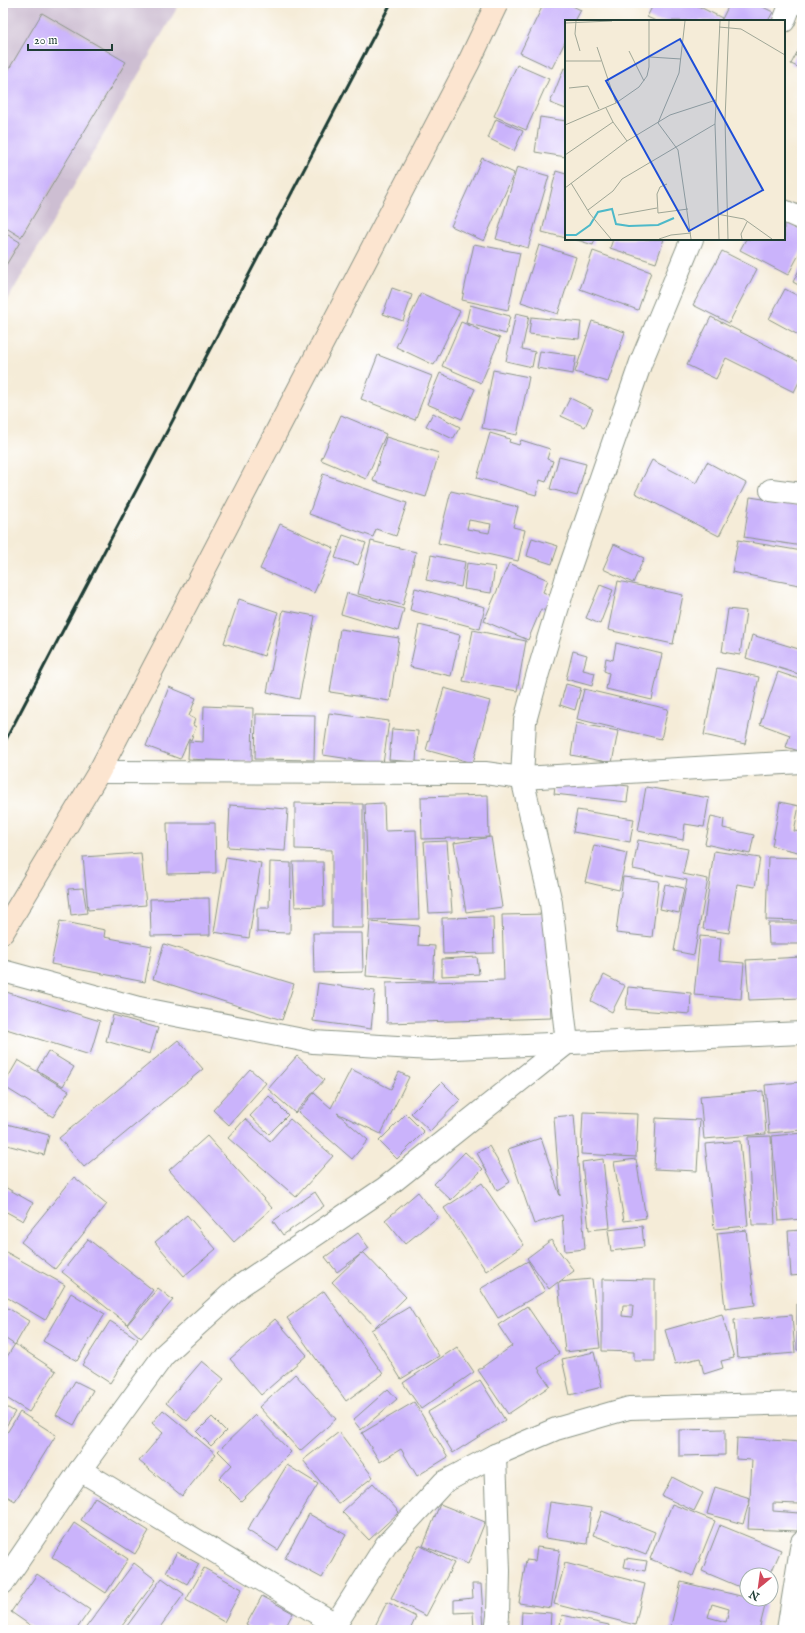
<svg xmlns="http://www.w3.org/2000/svg" width="805" height="1633" font-family="'IM FELL English',serif">
  <rect width="100%" height="100%" fill="#fff"/>
  <filter id="ink" filterUnits="userSpaceOnUse"><feTurbulence type="fractalNoise" baseFrequency=".025" numOctaves="2"/><feDisplacementMap in="SourceGraphic" scale="8" xChannelSelector="R" yChannelSelector="G"/><feConvolveMatrix kernelMatrix="1 2 1 2 8 2 1 2 1" color-interpolation-filters="sRGB"/></filter>
  <filter id="wash" filterUnits="userSpaceOnUse"><feTurbulence type="fractalNoise" baseFrequency=".012" numOctaves="4" result="noise"/><feDisplacementMap in="SourceGraphic" scale="16" xChannelSelector="R" yChannelSelector="G"/><feGaussianBlur stdDeviation="0.9" result="paint"/><feColorMatrix in="noise" values="0 0 0 0 0 0 0 0 0 0 0 0 0 0 0 0 0 1.4 0 .05"/><feComposite in="paint" operator="in"/></filter>
  <g filter="url(#wash)">
    <rect width="100%" height="100%" fill="#f5ecd8"/>
    <path fill="#cdbed2" d="M3 3H180L3 308Z"/>
    <g id="blocks">
      <g fill="#cab3fb" fill-rule="evenodd">
        <path d="M544 3H566L581 10 575 21H566V40L552 68 520 53Z"/>
        <path d="M654 3H692L722 18 720 21H656L647 17Z"/>
        <path d="M730 3H755L773 12 768 21H721Z"/>
        <path d="M42 13 126 62 21 237 3 226V79Z"/>
        <path d="M802 43V69L791 64Z"/>
        <path d="M517 65 549 79 526 130 494 116Z"/>
        <path d="M564 68 566 69V109L550 103Z"/>
        <path d="M540 117 566 121V157L535 152Z"/>
        <path d="M496 119 523 131 514 151 488 138Z"/>
        <path d="M482 158 514 173 484 241 451 226Z"/>
        <path d="M517 167 549 176 528 248 496 239Z"/>
        <path d="M556 171 566 174V238L542 232Z"/>
        <path d="M784 221 802 230V249L788 275 740 250 746 239H784Z"/>
        <path d="M3 232 20 242 3 270Z"/>
        <path d="M574 239H595L593 245Z"/>
        <path d="M613 239H664L656 263 610 248Z"/>
        <path d="M474 244 520 253 508 310 462 300Z"/>
        <path d="M539 245 576 257 558 314 521 302Z"/>
        <path d="M593 251 651 272 638 310 580 289Z"/>
        <path d="M722 251 757 269 729 323 693 305Z"/>
        <path d="M802 264V287L793 282Z"/>
        <path d="M392 288 412 295 403 321 383 314Z"/>
        <path d="M785 289 802 298V337L769 319Z"/>
        <path d="M421 293 460 311 434 365 396 347Z"/>
        <path d="M470 305 510 316 506 334 466 323Z"/>
        <path d="M516 313 529 316 522 349 535 352 532 367 506 361Z"/>
        <path d="M531 317 581 322 579 339 529 334Z"/>
        <path d="M711 317 802 363V376L794 392 726 358 716 379 687 365Z"/>
        <path d="M592 321 625 332 608 382 575 372Z"/>
        <path d="M461 322 500 338 481 383 442 366Z"/>
        <path d="M540 351 576 356 573 374 537 368Z"/>
        <path d="M378 355 432 376 415 420 361 399Z"/>
        <path d="M493 370 529 377 517 435 482 428Z"/>
        <path d="M440 373 475 389 462 419 427 404Z"/>
        <path d="M570 398 593 409 585 427 561 416Z"/>
        <path d="M433 413 460 427 453 439 426 426Z"/>
        <path d="M341 415 386 434 366 479 321 460Z"/>
        <path d="M490 433 510 439 509 442 519 445 521 440 550 449 547 459 553 461 546 482 540 480 536 495 477 478Z"/>
        <path d="M386 437 439 453 426 497 373 481Z"/>
        <path d="M559 457 586 464 577 496 550 489Z"/>
        <path d="M652 460 696 483 707 462 746 483 719 536 635 493Z"/>
        <path d="M323 474 407 503 396 536 376 529 373 537 309 514Z"/>
        <path d="M451 491 518 507 513 527 525 530 518 561 438 543ZM469 520 491 524 489 533 467 529Z"/>
        <path d="M750 497 802 505V546L744 537Z"/>
        <path d="M280 524 334 548 314 593 260 569Z"/>
        <path d="M343 535 366 543 358 565 335 558Z"/>
        <path d="M532 538 558 546 552 564 527 556Z"/>
        <path d="M738 540 802 551V570L799 585 732 572Z"/>
        <path d="M371 541 416 552 403 605 358 594Z"/>
        <path d="M614 544 644 558 633 583 603 569Z"/>
        <path d="M431 555 465 562 461 587 426 580Z"/>
        <path d="M467 563 495 567 491 593 464 589Z"/>
        <path d="M509 563 548 580 543 592 552 596 546 611 541 609 528 640 484 621Z"/>
        <path d="M618 581 683 595 673 644 608 630Z"/>
        <path d="M600 585 613 590 600 624 586 618Z"/>
        <path d="M415 588 485 607 480 629 410 610Z"/>
        <path d="M347 593 404 609 398 631 341 614Z"/>
        <path d="M239 599 278 612 264 656 224 643Z"/>
        <path d="M728 609 746 611 740 655 722 652Z"/>
        <path d="M283 610 315 616 299 699 267 692Z"/>
        <path d="M419 625 460 635 451 676 410 667Z"/>
        <path d="M340 629 399 638 390 701 330 692Z"/>
        <path d="M473 630 526 641 517 691 463 681Z"/>
        <path d="M752 635 802 650V675L746 658Z"/>
        <path d="M616 643 662 654 652 700 606 689 609 673 604 671 606 658 613 660Z"/>
        <path d="M573 651 587 655 583 670 595 673 592 686 566 679Z"/>
        <path d="M717 668 759 677 745 744 704 735Z"/>
        <path d="M778 672 802 680V742L799 751 786 747 790 735 760 724Z"/>
        <path d="M566 684 581 688 575 710 560 705Z"/>
        <path d="M169 687 196 698 189 716 195 719 193 725 196 727 191 740 189 739 180 759 146 746Z"/>
        <path d="M444 688 490 701 473 763 426 750Z"/>
        <path d="M584 689 668 709 661 739 577 719Z"/>
        <path d="M204 706 253 708 252 762 188 759 189 741 203 742Z"/>
        <path d="M329 713 389 721 383 764 323 755Z"/>
        <path d="M256 714 315 715 314 760 255 759Z"/>
        <path d="M576 723 618 731 612 763 571 755Z"/>
        <path d="M392 729 418 731 416 762 389 760Z"/>
        <path d="M556 778 629 786 627 802 554 794Z"/>
        <path d="M646 787 709 798 704 827 685 824 683 840 638 831Z"/>
        <path d="M488 795 489 837 422 839 421 797Z"/>
        <path d="M780 802 799 806 794 831 802 832V853L772 846Z"/>
        <path d="M295 803 363 804V928H332V850L295 849Z"/>
        <path d="M384 803 385 831 416 830 419 919 369 920 365 804Z"/>
        <path d="M230 805 288 809 285 851 228 847Z"/>
        <path d="M577 810 634 819 630 842 573 832Z"/>
        <path d="M711 816 724 819 723 828 754 835 750 854 705 844Z"/>
        <path d="M167 823H215L216 873 168 874Z"/>
        <path d="M491 837 502 907 466 912 454 843Z"/>
        <path d="M638 840 688 849 683 874 708 879 694 955 674 951 687 880 633 869Z"/>
        <path d="M447 841 452 912 429 913 424 842Z"/>
        <path d="M594 845 627 853 619 890 585 882Z"/>
        <path d="M714 851 760 858 755 887 737 884 729 933 703 929Z"/>
        <path d="M141 853 146 905 88 910 83 857Z"/>
        <path d="M226 857 261 863 249 938 214 932Z"/>
        <path d="M768 857 802 858V921L766 920Z"/>
        <path d="M270 862 291 863 290 933 257 932V908H269Z"/>
        <path d="M293 862H323L324 906 295 907Z"/>
        <path d="M623 877 659 881 652 937 616 933Z"/>
        <path d="M665 884 684 888 679 913 660 909Z"/>
        <path d="M83 888 87 913 71 915 68 889Z"/>
        <path d="M209 898 210 935 151 936 150 899Z"/>
        <path d="M547 914 551 1018 387 1023 386 983 504 980 502 915Z"/>
        <path d="M493 917 494 953 443 954 442 918Z"/>
        <path d="M60 921 105 930 104 937 152 946 145 982 51 964Z"/>
        <path d="M370 922 419 926 418 945 435 946 433 981 366 976Z"/>
        <path d="M768 923H802V944H769Z"/>
        <path d="M313 933H362L363 972 314 973Z"/>
        <path d="M700 936 721 938 719 961 744 963 741 999 694 995Z"/>
        <path d="M164 944 294 984 282 1020 153 979Z"/>
        <path d="M477 957 479 974 442 976V959Z"/>
        <path d="M801 957 802 998 749 1000 746 960Z"/>
        <path d="M604 975 625 986 612 1012 591 1001Z"/>
        <path d="M318 983 375 991 371 1029 313 1021Z"/>
        <path d="M628 987 691 993 690 1014 626 1009Z"/>
        <path d="M3 991 100 1021 90 1055 3 1028Z"/>
        <path d="M113 1015 158 1028 150 1054 106 1041Z"/>
        <path d="M178 1040 203 1069 84 1167 59 1138Z"/>
        <path d="M48 1051 74 1067 63 1086 37 1070Z"/>
        <path d="M297 1056 324 1080 295 1113 268 1089Z"/>
        <path d="M18 1060 69 1091 53 1117 3 1086Z"/>
        <path d="M250 1069 266 1083 229 1125 213 1110Z"/>
        <path d="M351 1069 391 1089 399 1072 409 1077 381 1134 337 1113 368 1140 352 1159 298 1112 314 1093 331 1108Z"/>
        <path d="M442 1082 460 1100 430 1131 411 1113Z"/>
        <path d="M802 1082V1130L769 1133 765 1085Z"/>
        <path d="M763 1091 766 1134 704 1139 700 1096Z"/>
        <path d="M269 1096 288 1115 269 1134 250 1116Z"/>
        <path d="M583 1112 638 1114 636 1157 581 1154Z"/>
        <path d="M406 1114 424 1132 397 1159 379 1141Z"/>
        <path d="M574 1115 585 1249 565 1251 562 1215 534 1224 508 1149 541 1138 560 1196 554 1117Z"/>
        <path d="M656 1118 700 1120 697 1171 654 1169Z"/>
        <path d="M245 1119 270 1141 290 1119 333 1156 296 1197 228 1138Z"/>
        <path d="M3 1123 49 1135 44 1155 3 1144Z"/>
        <path d="M802 1133V1219L779 1221 772 1136Z"/>
        <path d="M207 1136 272 1208 234 1242 169 1170Z"/>
        <path d="M771 1136 775 1225H752L748 1137Z"/>
        <path d="M740 1141 748 1226 714 1229 705 1144Z"/>
        <path d="M489 1146 510 1182 497 1190 477 1153Z"/>
        <path d="M465 1152 483 1169 451 1200 434 1184Z"/>
        <path d="M603 1159 610 1228 589 1230 582 1162Z"/>
        <path d="M636 1159 646 1218 624 1221 614 1162Z"/>
        <path d="M74 1177 107 1204 55 1269 21 1242Z"/>
        <path d="M482 1183 524 1245 486 1271 444 1208Z"/>
        <path d="M3 1186 33 1203 23 1221 3 1210Z"/>
        <path d="M315 1192 324 1206 283 1235 273 1221Z"/>
        <path d="M418 1192 438 1217 405 1244 385 1220Z"/>
        <path d="M187 1215 216 1249 184 1276 155 1242Z"/>
        <path d="M642 1226 644 1247 611 1251 608 1230Z"/>
        <path d="M746 1230 755 1305 725 1309 717 1233Z"/>
        <path d="M802 1230V1275L791 1276 788 1231Z"/>
        <path d="M358 1233 369 1248 337 1272 325 1257Z"/>
        <path d="M88 1239 153 1290 127 1324 62 1272Z"/>
        <path d="M551 1240 574 1271 559 1282 592 1279 600 1348 565 1352 558 1282 549 1289 527 1258Z"/>
        <path d="M6 1252 65 1285 45 1320 3 1295V1257Z"/>
        <path d="M363 1252 406 1297 375 1327 332 1282Z"/>
        <path d="M528 1261 545 1291 498 1318 480 1289Z"/>
        <path d="M602 1279 655 1280V1361H634V1352L602 1351ZM623 1305H633L632 1317 622 1316Z"/>
        <path d="M158 1288 173 1300 141 1338 127 1325Z"/>
        <path d="M324 1291 383 1374 346 1401 287 1318Z"/>
        <path d="M71 1293 105 1314 77 1361 43 1341Z"/>
        <path d="M797 1304 802 1305V1350H797Z"/>
        <path d="M3 1305 29 1321 15 1345 3 1337Z"/>
        <path d="M527 1306 559 1353 538 1368 550 1386 508 1414 478 1370 512 1346 498 1325Z"/>
        <path d="M409 1307 439 1356 401 1379 371 1330Z"/>
        <path d="M722 1314 734 1358 721 1361 723 1368 704 1374 700 1358 675 1364 665 1330Z"/>
        <path d="M792 1315 795 1353 737 1358 734 1320Z"/>
        <path d="M275 1319 307 1355 261 1395 230 1359Z"/>
        <path d="M110 1321 138 1339 110 1383 82 1365Z"/>
        <path d="M15 1344 56 1371 29 1412 3 1396V1363Z"/>
        <path d="M457 1347 474 1372 421 1409 403 1383Z"/>
        <path d="M594 1352 602 1387 570 1395 562 1359Z"/>
        <path d="M202 1361 224 1379 187 1421 166 1403Z"/>
        <path d="M295 1374 336 1419 300 1451 259 1407Z"/>
        <path d="M480 1380 505 1420 453 1453 428 1412Z"/>
        <path d="M75 1381 93 1390 74 1425 56 1415Z"/>
        <path d="M388 1389 397 1399 361 1430 353 1420Z"/>
        <path d="M414 1402 448 1457 417 1476 401 1449 380 1462 362 1433Z"/>
        <path d="M3 1405 15 1412 3 1431Z"/>
        <path d="M163 1410 216 1454 182 1496 139 1461 163 1433 152 1423Z"/>
        <path d="M20 1412 56 1435 15 1501 3 1494V1439Z"/>
        <path d="M255 1415 291 1452 241 1501 219 1479 232 1465 218 1451Z"/>
        <path d="M212 1417 226 1431 211 1446 197 1432Z"/>
        <path d="M725 1429V1455L679 1456V1430Z"/>
        <path d="M339 1432 373 1477 338 1504 303 1460Z"/>
        <path d="M737 1438 802 1442 799 1504 773 1503V1511L799 1513 798 1531 748 1529 750 1499 743 1524 707 1514 715 1487 750 1498 752 1460 736 1459Z"/>
        <path d="M287 1465 318 1484 278 1550 247 1530Z"/>
        <path d="M672 1477 703 1493 694 1511 662 1496Z"/>
        <path d="M373 1483 399 1512 369 1540 342 1512Z"/>
        <path d="M95 1497 149 1531 135 1554 81 1520Z"/>
        <path d="M550 1502 591 1508 587 1544 545 1538Z"/>
        <path d="M440 1504 485 1522 468 1564 423 1546Z"/>
        <path d="M672 1504 715 1521 693 1576 650 1559Z"/>
        <path d="M602 1511 655 1532 646 1555 593 1535Z"/>
        <path d="M309 1514 346 1535 322 1578 285 1558Z"/>
        <path d="M74 1523 128 1559 106 1593 52 1557Z"/>
        <path d="M720 1525 781 1550 770 1575H747V1590L702 1571Z"/>
        <path d="M419 1545 454 1563 426 1616 391 1598Z"/>
        <path d="M537 1547 560 1550 551 1608 519 1603 526 1560 535 1561Z"/>
        <path d="M177 1552 199 1564 187 1584 166 1572Z"/>
        <path d="M626 1558 647 1561 645 1571 624 1567Z"/>
        <path d="M134 1563 156 1580 119 1630H84Z"/>
        <path d="M565 1563 645 1584 635 1625 554 1604Z"/>
        <path d="M204 1568 242 1589 224 1622 186 1600Z"/>
        <path d="M37 1574 90 1610 76 1630H37L11 1612Z"/>
        <path d="M162 1578 184 1594 158 1630H124Z"/>
        <path d="M681 1582 766 1602 759 1630H670ZM712 1604 729 1609 726 1622 708 1617Z"/>
        <path d="M472 1584H481L484 1629 474 1630 473 1612 454 1613V1600L473 1598Z"/>
        <path d="M262 1596 293 1613 284 1630H278L268 1625 266 1630H254L246 1625Z"/>
        <path d="M387 1602 416 1617 410 1630H373Z"/>
        <path d="M522 1611 551 1613 550 1630H521Z"/>
        <path d="M562 1615 609 1625 608 1630H559Z"/>
      </g>
    </g>
  </g>
  <g filter="url(#ink)">
    <use href="#blocks" fill-opacity="0" stroke="#8a9486" stroke-width="1"/>
    <g fill="none" stroke-linecap="round" stroke-linejoin="round">
      <defs>
        <g id="street">
          <path d="M784 21 791 3"/>
          <path d="M784 211 802 219"/>
          <path d="M771 490 802 494"/>
          <path d="M99 772 485 773 522 778 802 762"/>
          <path d="M3 971 139 1008 313 1042 431 1049 802 1033"/>
          <path d="M567 1043 551 903 522 778 525 721 538 673 569 570 641 362 692 239"/>
          <path d="M495 1455 499 1571 498 1616 496 1630"/>
          <path d="M80 1470 335 1624"/>
          <path d="M3 1583 80 1470 164 1355 240 1286 385 1188 567 1043"/>
          <path d="M332 1630 386 1545 444 1482 495 1455 556 1429 629 1408 802 1403"/>
          <path d="M788 1630 802 1542"/>
        </g>
        <path id="secondary" d="M3 932 99 772 468 64 497 3"/>
      </defs>
      <use href="#street" stroke="#8a9486" stroke-width="24"/>
      <use href="#secondary" stroke="#8a9486" stroke-width="24"/>
      <use href="#street" stroke="#fff" stroke-width="22"/>
      <use href="#secondary" stroke="#fce5d0" stroke-width="22"/>
      <path stroke="#1f3d34" stroke-width="3" d="M3 745 391 3"/>
    </g>
  </g>
  <g transform="translate(565 20)">
    <rect width="220" height="220" fill="#f5ecd8"/>
    <path fill="none" stroke="#4db9c9" stroke-width="2" d="M0 215H11L25 205 33 192 47 189 51 204 64 206 93 205 109 198"/>
    <path fill="none" stroke="#9fa696" stroke-width="1" d="M11 1 10 14 15 31M0 3 47 1M154 7 176 9 220 35M32 27 51 83M64 31 79 61M85 37 116 39M0 41H36M4 68 23 66 34 89M41 88 48 102 62 121M93 103 113 130 126 219M93 103 114 53 120 1M0 105 51 83 74 67 82 56 84 47V1M0 135 48 102M6 163 25 194 46 219M102 164 95 167 92 174 93 193 123 189M0 168 62 121 105 95 151 80M23 190 48 171 57 159 150 104M152 194 179 199 207 219M53 195 92 188M94 219 106 215 126 213M154 219 150 104 155 1M163 219 160 100 164 1M177 219 176 214 182 202"/>
    <path fill="#1d4ed8" fill-opacity="0.15" stroke="#1d4ed8" stroke-width="2" d="M115 19 198 170 124 211 41 61Z"/>
    <rect width="220" height="220" fill="none" stroke="#1f3d34" stroke-width="2"/>
  </g>
  <rect width="805" height="1633" fill="none" stroke="#fff" stroke-width="16"/>
  <g transform="translate(759 1587) rotate(209)"><circle r="19" fill="#ffffff" stroke="#a5b1ae"/>
  <path d="M0-3L7 15L0 10L-7 15Z" fill="#d1495b"/>
  <text y="-6" font-size="11" font-weight="bold" text-anchor="middle" fill="#1f3d34">N</text>
  </g>
  <path d="M28 44v6h84v-6" fill="none" stroke="#1f3d34" stroke-width="2"/>
  <text x="34" y="44" font-size="12" fill="#1f3d34" stroke="#ffffff" stroke-width="3" paint-order="stroke">20 m</text>
</svg>
